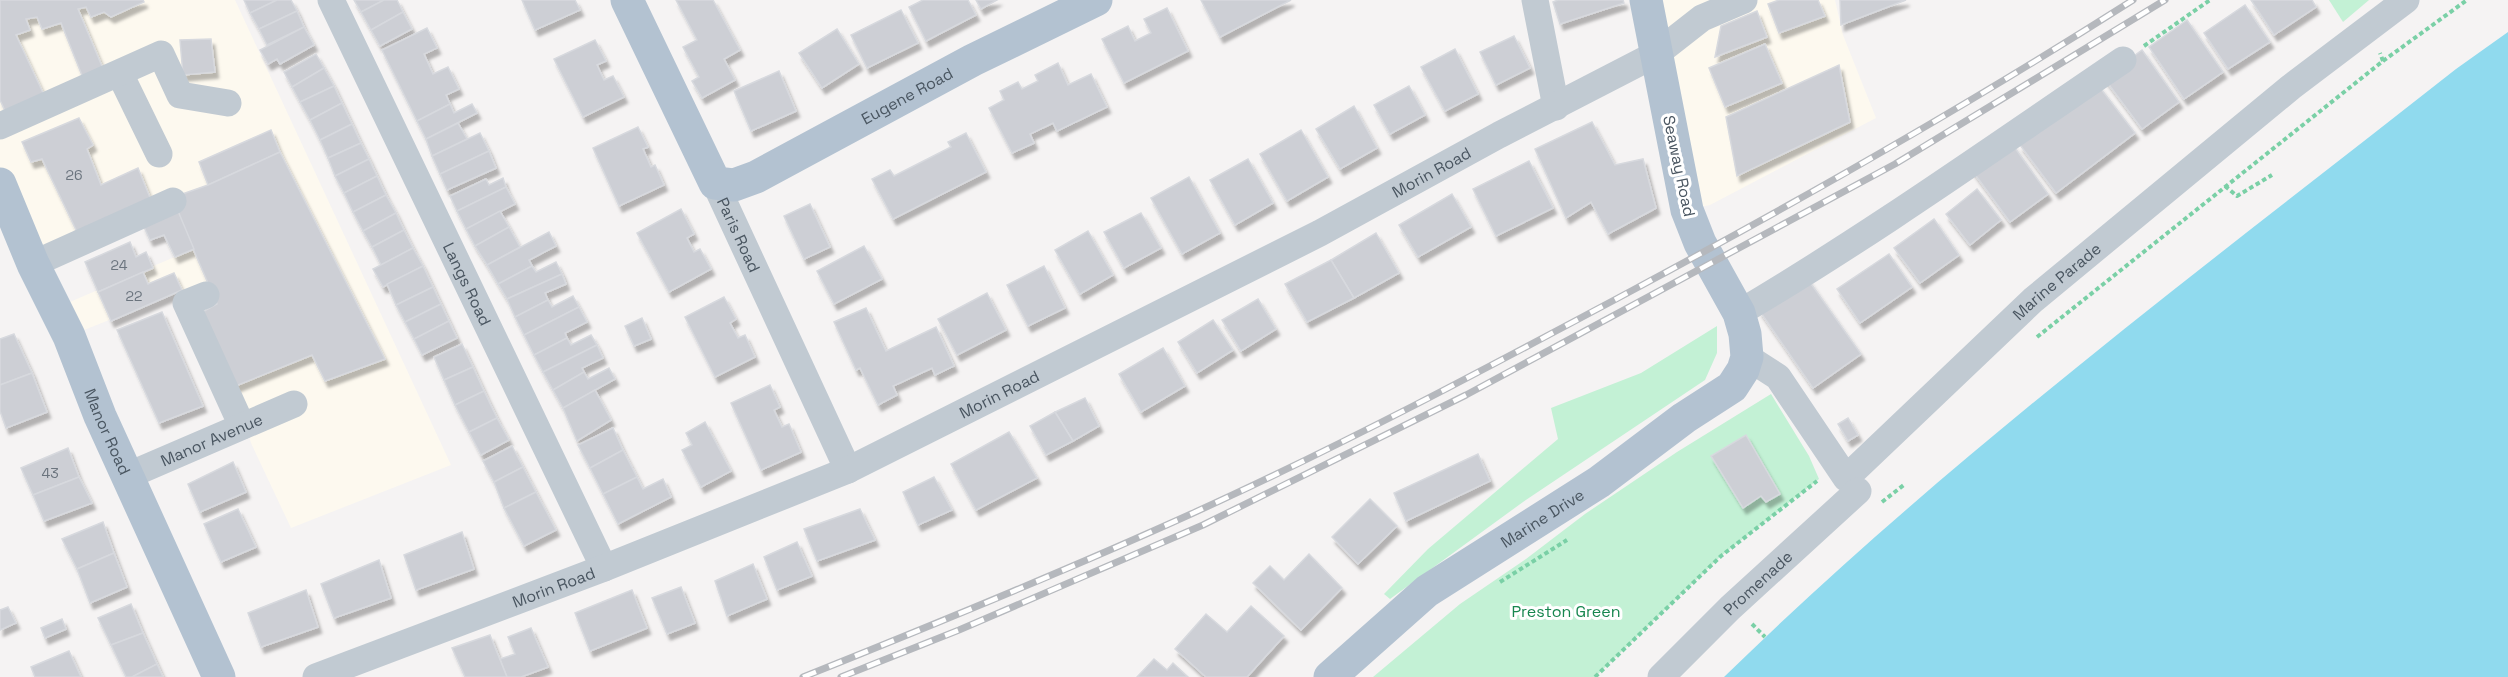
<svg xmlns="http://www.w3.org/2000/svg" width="2508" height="677" font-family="'Space Grotesk',sans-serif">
  <defs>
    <filter id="shadow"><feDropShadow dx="3.5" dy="6" stdDeviation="1.5" flood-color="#0004"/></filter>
  </defs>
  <rect width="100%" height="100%" fill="#f5f3f3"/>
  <g fill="#fdf9ef">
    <path d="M0 0H235L451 465 291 528 251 443 246 424 182 291 69 336 56 308 193 249 178 212 38 272 0 184Z"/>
    <path d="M1646 0H1835L1843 35 1876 118 1710 205 1687 210Z"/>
  </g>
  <g fill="#c3f1d5">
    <path d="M2329 0H2369L2343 22Z"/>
    <path d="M1717 326V353L1705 380 1523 502 1390 599 1384 594 1428 549 1558 439 1551 408 1641 373Z"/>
    <path d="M1771 394 1809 456 1819 479 1721 556 1595 677H1373L1460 604 1526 559 1585 514 1677 452Z"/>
  </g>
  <path fill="#90daee" d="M2508 32V677H1724C1951 455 2207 265 2456 69Z"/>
  <g fill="#cdcfd5" stroke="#d7d9de" stroke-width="1.5" filter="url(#shadow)">
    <path d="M0 0H143L144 2 111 17 104 12 91 17 86 7 78 9 104 71 85 83 61 23 42 29 37 17 26 19 30 30 16 35 45 97 6 113 0 100Z"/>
    <path d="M244 0H277L250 13Z"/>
    <path d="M277 0H291L297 11 259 29 250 13Z"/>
    <path d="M354 0H384L361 12Z"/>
    <path d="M384 0H397L403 12 371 30 361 12Z"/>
    <path d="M522 0H575L580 10 535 30Z"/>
    <path d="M676 0H713L740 50 724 59 735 80 702 98 692 81 699 77 683 47 697 40Z"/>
    <path d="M923 0H968L976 15 926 41 909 7Z"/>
    <path d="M976 0H997L981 9Z"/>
    <path d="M1201 0H1291L1220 37Z"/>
    <path d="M1558 0H1623L1624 3 1560 24 1553 2Z"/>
    <path d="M1779 0H1818L1825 16 1779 33 1768 4Z"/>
    <path d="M1840 0H1906L1841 25Z"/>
    <path d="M2251 0H2312L2316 7 2274 35Z"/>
    <path d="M2245 5 2270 42 2228 69 2204 33Z"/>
    <path d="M1167 8 1188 51 1124 83 1102 39 1128 26 1135 41 1151 33 1144 19Z"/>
    <path d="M901 10 918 43 867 68 851 35Z"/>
    <path d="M297 11 304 27 267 45 259 29Z"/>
    <path d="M1757 11 1767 37 1715 57 1721 26Z"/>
    <path d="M403 12 412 29 380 46 371 30Z"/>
    <path d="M2187 20 2223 72 2184 99 2149 47Z"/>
    <path d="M304 27 314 45 280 64 277 59 268 64 260 50Z"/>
    <path d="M427 28 437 48 424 54 433 74 448 67 459 89 446 95 450 104 417 121 382 50Z"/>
    <path d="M837 29 859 64 822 88 799 53Z"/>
    <path d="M1514 36 1530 68 1496 85 1480 52Z"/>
    <path d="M211 39 215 72 183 75 180 40Z"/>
    <path d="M595 40 606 61 597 65 604 80 613 76 624 97 583 117 554 59Z"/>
    <path d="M1765 44 1782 83 1725 107 1709 68Z"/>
    <path d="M1455 49 1478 94 1445 111 1421 67Z"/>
    <path d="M2142 50 2179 102 2142 129 2104 78Z"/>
    <path d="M316 54 324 68 292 87 284 72Z"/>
    <path d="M1058 63 1068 85 1091 74 1107 107 1057 131 1053 123 1030 134 1034 143 1012 153 989 108 1004 100 1000 91 1018 82 1022 89 1038 81 1035 75Z"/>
    <path d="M1839 65 1850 122 1737 176 1726 117Z"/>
    <path d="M324 68 334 86 300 102 292 87Z"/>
    <path d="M779 71 796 111 751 131 734 91Z"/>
    <path d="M2098 85 2135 133 2056 193 2020 145Z"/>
    <path d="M334 86 342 103 310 120 300 102Z"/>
    <path d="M1409 86 1425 115 1390 134 1374 105Z"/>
    <path d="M342 103 352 124 320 140 310 120Z"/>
    <path d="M450 104 454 113 472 104 477 113 426 139 417 121Z"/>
    <path d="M1354 106 1377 148 1340 169 1316 129Z"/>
    <path d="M79 118 93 145 87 149 101 185 138 168 151 200 78 234 42 159 31 162 22 142Z"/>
    <path d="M1592 122 1615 165 1643 159 1656 208 1608 234 1591 202 1566 218 1535 149Z"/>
    <path d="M458 123 467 139 432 156 426 139Z"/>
    <path d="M352 124 361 143 328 158 320 140Z"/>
    <path d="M638 127 648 147 643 149 651 167 655 165 664 185 619 206 593 148Z"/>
    <path d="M271 130 280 152 208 185 199 162Z"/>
    <path d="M1301 130 1328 177 1287 201 1260 154Z"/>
    <path d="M480 133 489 151 440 174 432 156Z"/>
    <path d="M966 133 986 172 893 219 872 179 890 170 894 176 951 147 948 142Z"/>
    <path d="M2010 141 2048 194 2010 222 1971 169Z"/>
    <path d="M361 143 369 159 335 176 328 158Z"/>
    <path d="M489 151 496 168 447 190 440 174Z"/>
    <path d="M280 152 385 359 325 381 312 355 233 387 197 315 217 304 171 198 208 185Z"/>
    <path d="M369 159 377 176 344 193 335 176Z"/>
    <path d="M1248 159 1273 203 1235 225 1210 180Z"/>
    <path d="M1529 161 1553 208 1496 236 1473 189Z"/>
    <path d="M377 176 386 195 353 212 344 193Z"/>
    <path d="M1189 177 1220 233 1182 254 1151 198Z"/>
    <path d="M503 178 506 187 457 211 450 196 486 179 489 185Z"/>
    <path d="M506 187 515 204 466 229 457 211Z"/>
    <path d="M1977 189 2001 220 1970 245 1946 214Z"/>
    <path d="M1452 194 1471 227 1418 257 1399 225Z"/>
    <path d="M386 195 396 213 363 231 353 212Z"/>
    <path d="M810 204 830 247 804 259 784 216Z"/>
    <path d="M681 209 694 234 687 238 694 252 700 249 711 269 669 292 637 233Z"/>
    <path d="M178 211 194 249 175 257 164 235 150 240 143 225Z"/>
    <path d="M500 211 509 227 475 246 466 229Z"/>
    <path d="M396 213 404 230 372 247 363 231Z"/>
    <path d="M1141 213 1161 248 1124 268 1104 232Z"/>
    <path d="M1934 219 1959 255 1920 283 1894 248Z"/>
    <path d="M509 227 520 247 487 265 475 246Z"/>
    <path d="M404 230 413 248 381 265 372 247Z"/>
    <path d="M1088 231 1113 275 1080 294 1055 250Z"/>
    <path d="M549 232 556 246 529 260 532 266 498 284 487 265Z"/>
    <path d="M1376 233 1399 273 1354 298 1331 260Z"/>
    <path d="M130 242 136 257 146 252 153 268 98 292 85 262Z"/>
    <path d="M864 246 882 279 834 304 817 271Z"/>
    <path d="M413 248 423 266 383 287 373 269Z"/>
    <path d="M1889 254 1912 287 1860 323 1837 289Z"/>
    <path d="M1331 260 1354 298 1307 322 1285 284Z"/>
    <path d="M556 262 562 274 507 299 498 284 532 266 536 272Z"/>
    <path d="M423 266 433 287 396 305 387 284Z"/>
    <path d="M1044 266 1065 308 1028 326 1007 285Z"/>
    <path d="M143 272 148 284 174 273 182 290 111 321 98 292Z"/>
    <path d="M562 274 566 284 545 293 548 300 515 317 507 299Z"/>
    <path d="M1807 278 1861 354 1813 388 1759 310Z"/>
    <path d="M433 287 441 304 405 322 396 305Z"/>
    <path d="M987 293 1006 330 957 355 938 319Z"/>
    <path d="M573 296 579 307 524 335 515 317 548 300 552 307Z"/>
    <path d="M724 297 736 319 730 323 738 338 745 335 755 357 715 377 685 317Z"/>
    <path d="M1258 299 1276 329 1241 351 1222 320Z"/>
    <path d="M441 304 449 321 414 339 405 322Z"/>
    <path d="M579 307 587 322 565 333 567 338 534 355 524 335Z"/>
    <path d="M866 308 886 351 936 327 954 366 935 375 932 368 893 386 897 395 878 405 860 368 856 370 834 322Z"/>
    <path d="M162 312 203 406 159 423 117 330Z"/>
    <path d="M642 318 651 339 634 346 625 326Z"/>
    <path d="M1213 320 1233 350 1197 373 1178 342Z"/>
    <path d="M449 321 457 338 422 355 414 339Z"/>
    <path d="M14 334 32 373 0 385V339Z"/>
    <path d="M591 335 597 345 543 372 534 355 567 338 571 345Z"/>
    <path d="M462 344 473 367 444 380 434 357Z"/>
    <path d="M597 345 603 358 582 368 584 372 553 390 543 372Z"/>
    <path d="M1163 348 1185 386 1141 412 1119 374Z"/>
    <path d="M473 367 484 391 455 405 444 380Z"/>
    <path d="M609 368 615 379 563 408 553 390 584 372 588 379Z"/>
    <path d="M32 373 47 412 6 428 0 411V385Z"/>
    <path d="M770 385 780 407 774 410 782 427 789 424 801 452 761 470 731 403Z"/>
    <path d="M595 390 611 420 577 441 563 408Z"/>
    <path d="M484 391 497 418 469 432 455 405Z"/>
    <path d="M1085 398 1099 426 1073 441 1055 412Z"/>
    <path d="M1055 412 1073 441 1046 455 1030 426Z"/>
    <path d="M497 418 509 440 481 455 469 432Z"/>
    <path d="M1848 418 1858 435 1848 441 1838 424Z"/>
    <path d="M705 422 731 471 701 487 682 450 692 445 686 433Z"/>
    <path d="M613 428 623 450 590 468 578 445Z"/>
    <path d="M1009 432 1037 478 976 510 951 464Z"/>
    <path d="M1746 435 1780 494 1766 502 1761 496 1743 508 1711 456Z"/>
    <path d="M512 446 523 467 494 482 483 461Z"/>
    <path d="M68 448 79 477 33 495 21 468Z"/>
    <path d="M623 450 637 477 603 494 590 468Z"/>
    <path d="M1478 454 1490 481 1406 521 1394 493Z"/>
    <path d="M233 462 246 492 200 512 188 484Z"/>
    <path d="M523 467 536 492 504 508 494 482Z"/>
    <path d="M79 477 92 503 44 521 33 495Z"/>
    <path d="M637 477 643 489 663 479 671 497 618 524 603 494Z"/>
    <path d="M934 477 952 510 918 525 903 492Z"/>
    <path d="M536 492 556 530 524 546 504 508Z"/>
    <path d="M1370 499 1397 526 1358 564 1332 537Z"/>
    <path d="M238 509 256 547 221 562 204 524Z"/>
    <path d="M860 509 875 540 817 561 804 529Z"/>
    <path d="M103 522 114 553 77 569 62 539Z"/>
    <path d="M462 532 474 569 416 590 404 555Z"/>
    <path d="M797 542 812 576 777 590 764 557Z"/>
    <path d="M114 553 127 587 90 603 77 569Z"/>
    <path d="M1309 554 1342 588 1301 630 1253 583 1270 566 1284 580Z"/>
    <path d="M379 560 391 598 334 618 321 584Z"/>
    <path d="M753 564 767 599 727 616 715 581Z"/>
    <path d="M681 587 695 623 667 634 652 598Z"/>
    <path d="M306 590 318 627 261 647 248 613Z"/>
    <path d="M632 590 647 628 590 651 575 613Z"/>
    <path d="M131 604 143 633 111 645 98 618Z"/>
    <path d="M1251 606 1284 636 1247 677H1206L1175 649 1206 614 1227 632Z"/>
    <path d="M8 607 16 623 0 630V610Z"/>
    <path d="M62 619 66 629 45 638 41 628Z"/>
    <path d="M531 628 548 667 521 677H507L500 659 515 654 508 637Z"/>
    <path d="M143 633 157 664 132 677H126L111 645Z"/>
    <path d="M490 635 507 677H465L452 648Z"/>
    <path d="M69 651 81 677H35L31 667Z"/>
    <path d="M1154 659 1167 670 1173 663 1188 677H1137Z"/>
    <path d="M157 664 163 677H132Z"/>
  </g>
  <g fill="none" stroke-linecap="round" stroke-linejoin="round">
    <g stroke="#7ad0a6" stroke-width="4" stroke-dasharray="4.5 3" stroke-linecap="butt">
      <path d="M2144 46 2210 0"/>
      <path d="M2383 61 2467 0"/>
      <path d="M2225 186 2237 196 2272 175"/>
      <path d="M2037 337 2383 61 2380 53"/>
      <path d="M1882 502 1905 484"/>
      <path d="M1500 582 1567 540"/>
      <path d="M1752 624 1765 637"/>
      <path d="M1595 677 1721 556 1817 481"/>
    </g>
    <g stroke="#c1cad2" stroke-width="27">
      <path id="s1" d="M331 0 604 568"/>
      <path d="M1535 0 1556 107"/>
      <path d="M120 74 159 154"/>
      <path d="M0 126 161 54 180 95 228 103"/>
      <path id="s2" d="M715 183 848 470"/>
      <path d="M33 264 173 201"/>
      <path d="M206 295 186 303 242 426"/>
      <path d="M1739 313C1871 235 1996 146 2123 60"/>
      <path id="s3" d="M1747 357 1778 377 1846 478 2033 300 2291 87 2406 0"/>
      <path id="s4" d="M127 476 294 404"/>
      <path id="s5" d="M316 677 604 568 848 470 1320 233 1499 135 1656 54 1702 18 1744 0"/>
      <path id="s6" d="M1661 677 1730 608 1858 491"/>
    </g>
    <g stroke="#b3c2d1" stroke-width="33">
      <path id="s7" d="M627 0 715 183 734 185 756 177 973 60 1096 0"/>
      <path id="s8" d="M0 184 33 264 69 336 100 416 219 677"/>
      <path id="s9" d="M1330 677 1427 591 1599 482 1684 418 1732 387 1743 370 1747 357 1745 334 1739 313 1700 243 1687 210 1646 0"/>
    </g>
    <defs>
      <g id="rail">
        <path d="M803 677C933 625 1063 572 1191 514 1341 446 1487 368 1633 290 1803 199 1970 104 2133 0"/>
        <path d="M841 677 959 630 1203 525 1466 395 1895 164 2165 0"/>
      </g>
    </defs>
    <use href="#rail" stroke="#b5b8bd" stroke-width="7"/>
    <use href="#rail" stroke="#fff" stroke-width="4.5" stroke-dasharray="14" stroke-linecap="butt"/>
  </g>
  <g text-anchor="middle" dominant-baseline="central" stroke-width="6" stroke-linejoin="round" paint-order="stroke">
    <g font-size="14" fill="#6b747e">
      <text x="74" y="175">26</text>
      <text x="119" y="265">24</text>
      <text x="134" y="296">22</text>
      <text x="50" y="473">43</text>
    </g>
    <g font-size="16" fill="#4a5661" stroke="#fff">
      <text stroke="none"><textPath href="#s7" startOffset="417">Eugene Road</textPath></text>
      <text transform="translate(1679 166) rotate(78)">Seaway Road</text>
      <text stroke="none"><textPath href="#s5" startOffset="1226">Morin Road</textPath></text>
      <text stroke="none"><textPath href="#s2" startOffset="57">Paris Road</textPath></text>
      <text stroke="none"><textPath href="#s3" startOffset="447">Marine Parade</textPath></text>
      <text stroke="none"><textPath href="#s1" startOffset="315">Langs Road</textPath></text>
      <text stroke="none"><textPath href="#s5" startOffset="740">Morin Road</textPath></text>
      <text stroke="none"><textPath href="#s8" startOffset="270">Manor Road</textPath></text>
      <text stroke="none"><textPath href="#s4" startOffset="92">Manor Avenue</textPath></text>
      <text stroke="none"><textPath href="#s9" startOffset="266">Marine Drive</textPath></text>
      <text stroke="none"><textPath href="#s6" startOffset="135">Promenade</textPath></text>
      <text stroke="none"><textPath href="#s5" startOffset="254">Morin Road</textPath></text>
    </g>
    <g font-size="16" fill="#17864f" stroke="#fff">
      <text x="1566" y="611">Preston Green</text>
    </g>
  </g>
</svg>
